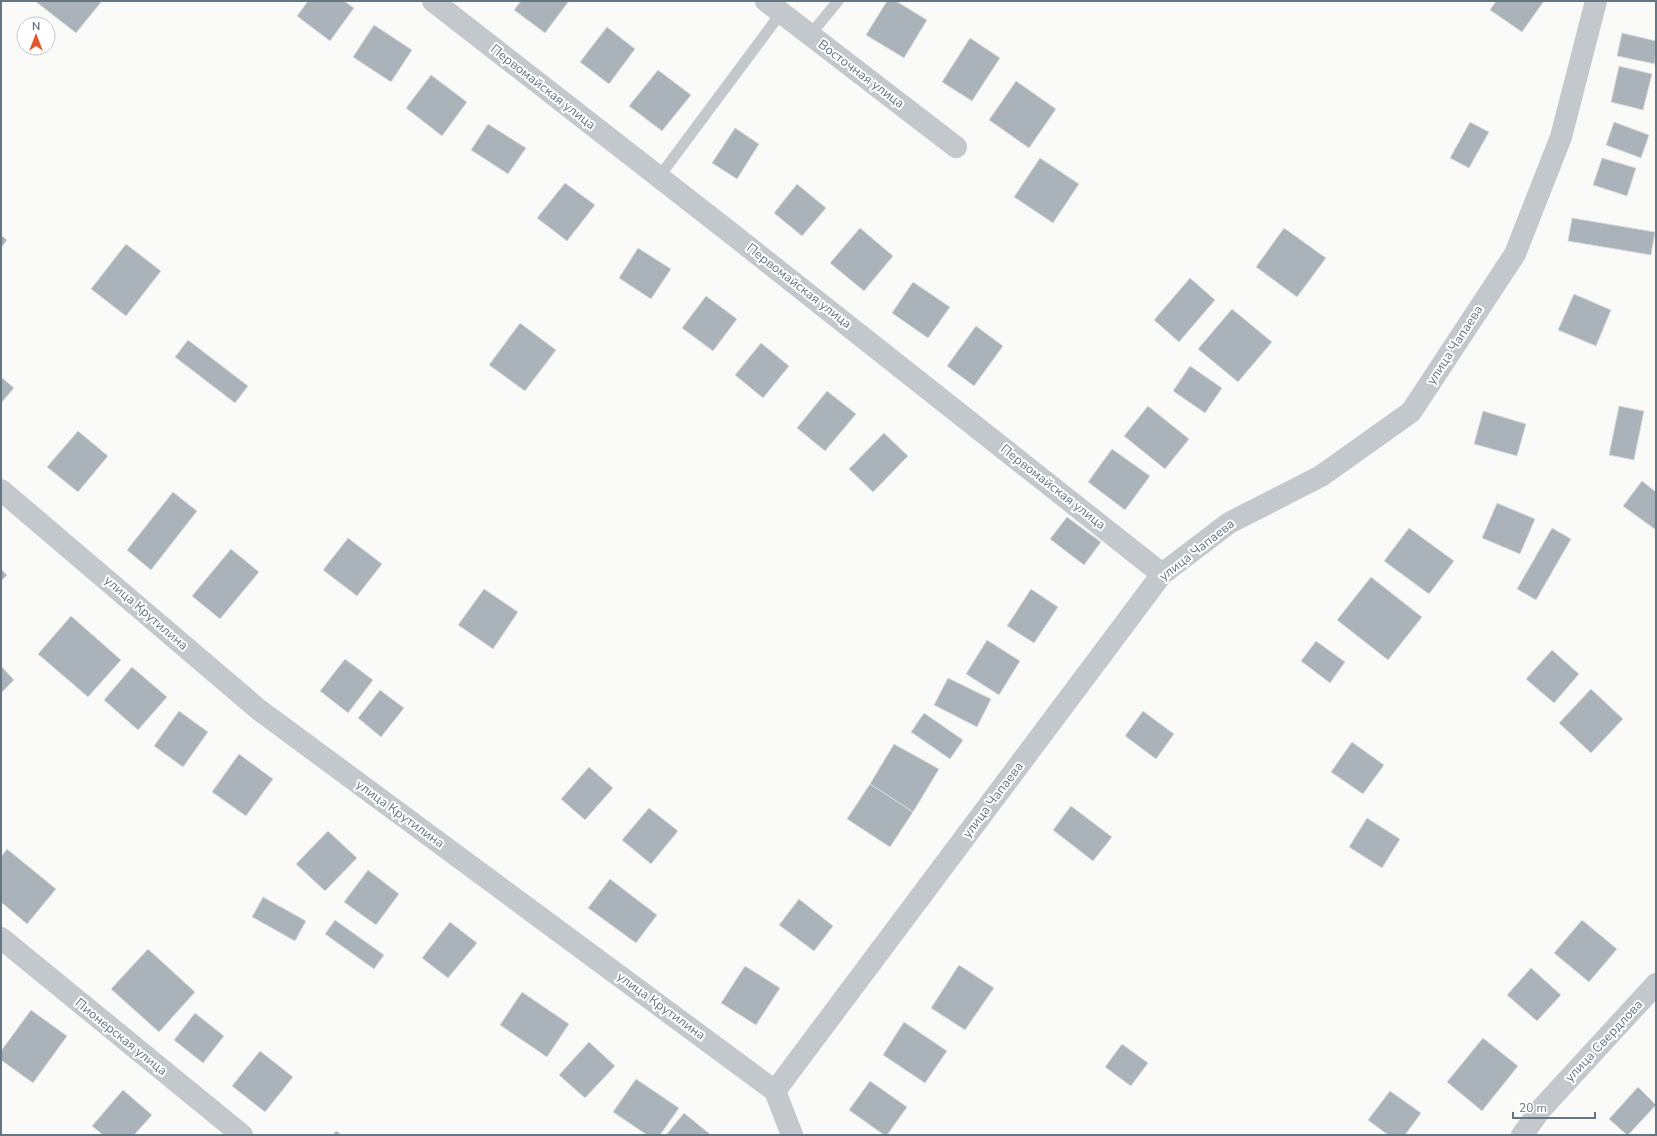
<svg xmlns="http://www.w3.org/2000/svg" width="1657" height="1136" font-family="'Nunito Sans',sans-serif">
  <rect width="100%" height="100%" fill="#fafaf8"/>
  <g fill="#aab3b9" stroke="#dcdcda">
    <path d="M35 1H102L76 33Z"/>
    <path d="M308 1H344L354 8 330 41 297 16Z"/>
    <path d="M521 1H569L545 33 514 10Z"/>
    <path d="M887 1H896L927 20 904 58 866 35Z"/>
    <path d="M1496 1H1544L1522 32 1490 10Z"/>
    <path d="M374 25 412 50 391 82 353 57Z"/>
    <path d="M607 27 635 49 609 84 580 62Z"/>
    <path d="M1622 33 1656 41 1655 64 1617 56Z"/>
    <path d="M970 38 1000 58 972 101 942 82Z"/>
    <path d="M1619 66 1652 74 1643 110 1611 102Z"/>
    <path d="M658 70 691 95 662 131 629 106Z"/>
    <path d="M431 75 467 102 442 136 406 108Z"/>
    <path d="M1016 81 1056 109 1029 148 989 120Z"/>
    <path d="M1470 122 1489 132 1469 168 1450 158Z"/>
    <path d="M1614 122 1649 135 1641 158 1606 145Z"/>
    <path d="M488 124 526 148 508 174 471 150Z"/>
    <path d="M735 128 759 144 737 179 712 163Z"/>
    <path d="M1040 158 1079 184 1053 223 1014 197Z"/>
    <path d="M1602 158 1636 168 1627 196 1593 185Z"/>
    <path d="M565 183 595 205 567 241 537 218Z"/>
    <path d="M797 184 826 208 802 236 774 213Z"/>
    <path d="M1572 218 1655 232 1651 255 1568 241Z"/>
    <path d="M860 228 893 256 864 291 830 263Z"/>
    <path d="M1284 228 1326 258 1297 297 1256 267Z"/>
    <path d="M1 235 7 240 1 248Z"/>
    <path d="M126 244 161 271 126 316 91 289Z"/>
    <path d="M638 248 671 269 651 299 619 278Z"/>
    <path d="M1190 278 1215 300 1179 342 1154 320Z"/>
    <path d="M913 282 950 307 928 338 892 313Z"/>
    <path d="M1574 294 1611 310 1596 346 1558 330Z"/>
    <path d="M706 296 737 319 713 351 682 328Z"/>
    <path d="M1232 309 1272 342 1238 382 1198 349Z"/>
    <path d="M520 323 556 350 525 391 489 365Z"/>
    <path d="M976 326 1003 346 974 386 947 366Z"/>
    <path d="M188 340 248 386 235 403 175 357Z"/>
    <path d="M761 343 789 366 763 398 735 375Z"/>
    <path d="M1190 366 1222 388 1205 413 1173 391Z"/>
    <path d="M1 377 14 388 1 403Z"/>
    <path d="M827 391 856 414 825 451 797 428Z"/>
    <path d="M1148 406 1189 439 1165 469 1124 436Z"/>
    <path d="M1619 406 1644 411 1634 460 1609 455Z"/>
    <path d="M1483 411 1526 424 1517 456 1474 444Z"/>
    <path d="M78 431 108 456 78 492 47 467Z"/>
    <path d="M884 433 908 456 873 492 849 469Z"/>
    <path d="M1112 449 1150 476 1125 510 1088 482Z"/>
    <path d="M1642 481 1656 492V530L1623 506Z"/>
    <path d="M173 492 197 511 151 570 127 550Z"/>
    <path d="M1497 503 1535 519 1520 554 1482 538Z"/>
    <path d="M1067 517 1101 542 1084 565 1050 539Z"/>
    <path d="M1409 528 1454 561 1429 594 1384 561Z"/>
    <path d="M1552 528 1571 539 1536 600 1517 589Z"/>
    <path d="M348 538 382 564 357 596 323 570Z"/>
    <path d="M231 549 259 572 220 619 192 596Z"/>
    <path d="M1 569 7 575 1 581Z"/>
    <path d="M1371 577 1422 617 1388 660 1337 620Z"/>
    <path d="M484 589 518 612 493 649 458 625Z"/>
    <path d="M1031 589 1058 607 1034 643 1007 626Z"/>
    <path d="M71 616 121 660 88 697 38 654Z"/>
    <path d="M987 640 1020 661 999 695 966 674Z"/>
    <path d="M1316 641 1345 662 1330 683 1301 661Z"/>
    <path d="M1552 650 1579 674 1554 703 1526 679Z"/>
    <path d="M345 659 373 680 348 713 320 691Z"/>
    <path d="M1 666 14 680 1 693Z"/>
    <path d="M132 667 167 697 138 730 104 700Z"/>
    <path d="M948 678 991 699 977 727 934 705Z"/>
    <path d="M1591 689 1623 719 1591 753 1559 723Z"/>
    <path d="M380 690 404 708 381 737 358 718Z"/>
    <path d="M179 711 208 732 183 767 154 746Z"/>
    <path d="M1143 711 1174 734 1156 759 1125 736Z"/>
    <path d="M924 713 963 740 950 759 911 732Z"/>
    <path d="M1352 742 1384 765 1363 794 1331 772Z"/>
    <path d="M894 744 939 769 913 812 870 784Z"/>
    <path d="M239 754 273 779 246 816 212 792Z"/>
    <path d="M589 767 613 788 585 820 561 799Z"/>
    <path d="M870 784 913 812 890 847 847 819Z"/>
    <path d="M1071 806 1112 837 1093 861 1053 830Z"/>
    <path d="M649 808 678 831 651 864 622 840Z"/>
    <path d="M1367 818 1400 839 1382 868 1349 847Z"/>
    <path d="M328 831 357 858 325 891 296 864Z"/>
    <path d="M7 849 56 889 27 924 1 902V857Z"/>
    <path d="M368 870 399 894 376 925 344 902Z"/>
    <path d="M610 879 657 915 636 943 588 908Z"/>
    <path d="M263 897 306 921 295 941 252 917Z"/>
    <path d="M799 899 833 926 814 951 779 925Z"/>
    <path d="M335 920 384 955 374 969 325 934Z"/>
    <path d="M1582 920 1617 949 1589 982 1554 953Z"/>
    <path d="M450 922 477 943 448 978 422 958Z"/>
    <path d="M148 949 195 992 159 1032 111 989Z"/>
    <path d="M959 965 994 988 965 1030 931 1008Z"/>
    <path d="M745 966 780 988 756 1025 721 1003Z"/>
    <path d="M1531 968 1561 995 1537 1021 1507 995Z"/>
    <path d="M522 992 569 1024 547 1057 500 1025Z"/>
    <path d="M31 1010 67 1036 33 1083 1 1060V1051Z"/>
    <path d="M195 1013 224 1036 203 1063 174 1040Z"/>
    <path d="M904 1022 947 1051 925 1083 883 1055Z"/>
    <path d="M1483 1038 1518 1066 1482 1111 1447 1082Z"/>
    <path d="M589 1042 615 1066 585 1098 559 1075Z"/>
    <path d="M1122 1044 1148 1063 1131 1086 1105 1067Z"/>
    <path d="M260 1051 293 1077 265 1112 232 1086Z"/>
    <path d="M636 1079 679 1108 660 1135H647L613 1112Z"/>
    <path d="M870 1081 907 1107 887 1135H884L849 1110Z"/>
    <path d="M1638 1087 1656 1105 1628 1135H1627L1609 1119Z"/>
    <path d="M123 1090 152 1115 134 1135H103L92 1126Z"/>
    <path d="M1390 1091 1421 1113 1405 1135H1388L1368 1120Z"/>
    <path d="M684 1113 711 1135H666Z"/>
    <path d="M336 1131 342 1135H333Z"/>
  </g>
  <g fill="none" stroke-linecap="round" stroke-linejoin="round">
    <g stroke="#c3c8cc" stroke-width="11">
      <path d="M810 35 838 1"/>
      <path d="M659 177 781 13"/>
    </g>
    <g stroke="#c3c8cc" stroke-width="22">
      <path d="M433 1 727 230 1162 574"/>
      <path d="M766 1 956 147"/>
      <path d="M1 490 258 709 775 1091 792 1135"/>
      <path d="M1 938 242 1135"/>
      <path d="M775 1091 1162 574 1229 523 1321 476 1411 412 1515 254 1561 137 1596 1"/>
      <path d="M1522 1135 1542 1108 1656 984"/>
    </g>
  </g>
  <g text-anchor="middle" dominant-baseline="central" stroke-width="4" stroke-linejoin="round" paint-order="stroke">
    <g font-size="13" fill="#657683" stroke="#fff">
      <text transform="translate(861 74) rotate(37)">Восточная улица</text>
      <text transform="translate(543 87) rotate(38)">Первомайская улица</text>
      <text transform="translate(799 286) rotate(38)">Первомайская улица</text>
      <text transform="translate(1455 345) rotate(-57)">улица Чапаева</text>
      <text transform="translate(1053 487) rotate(38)">Первомайская улица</text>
      <text transform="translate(1197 550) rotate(-38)">улица Чапаева</text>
      <text transform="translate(146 613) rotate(41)">улица Крутилина</text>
      <text transform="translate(993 800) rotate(-53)">улица Чапаева</text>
      <text transform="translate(400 814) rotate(36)">улица Крутилина</text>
      <text transform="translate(661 1006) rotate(36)">улица Крутилина</text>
      <text transform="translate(121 1037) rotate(39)">Пионерская улица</text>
      <text transform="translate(1604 1041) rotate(-47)">улица Свердлова</text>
    </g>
  </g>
  <rect width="1657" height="1136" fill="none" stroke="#657683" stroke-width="4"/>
  <g transform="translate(36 36)"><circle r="19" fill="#ffffff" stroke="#c1c8cd"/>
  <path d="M0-3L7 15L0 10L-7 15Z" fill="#e4572e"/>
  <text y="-6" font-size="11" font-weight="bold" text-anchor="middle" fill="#657683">N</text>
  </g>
  <path d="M1513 1112v6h82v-6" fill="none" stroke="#657683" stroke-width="2"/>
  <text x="1519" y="1112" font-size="12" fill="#657683" stroke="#ffffff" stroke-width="3" paint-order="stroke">20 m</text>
</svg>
